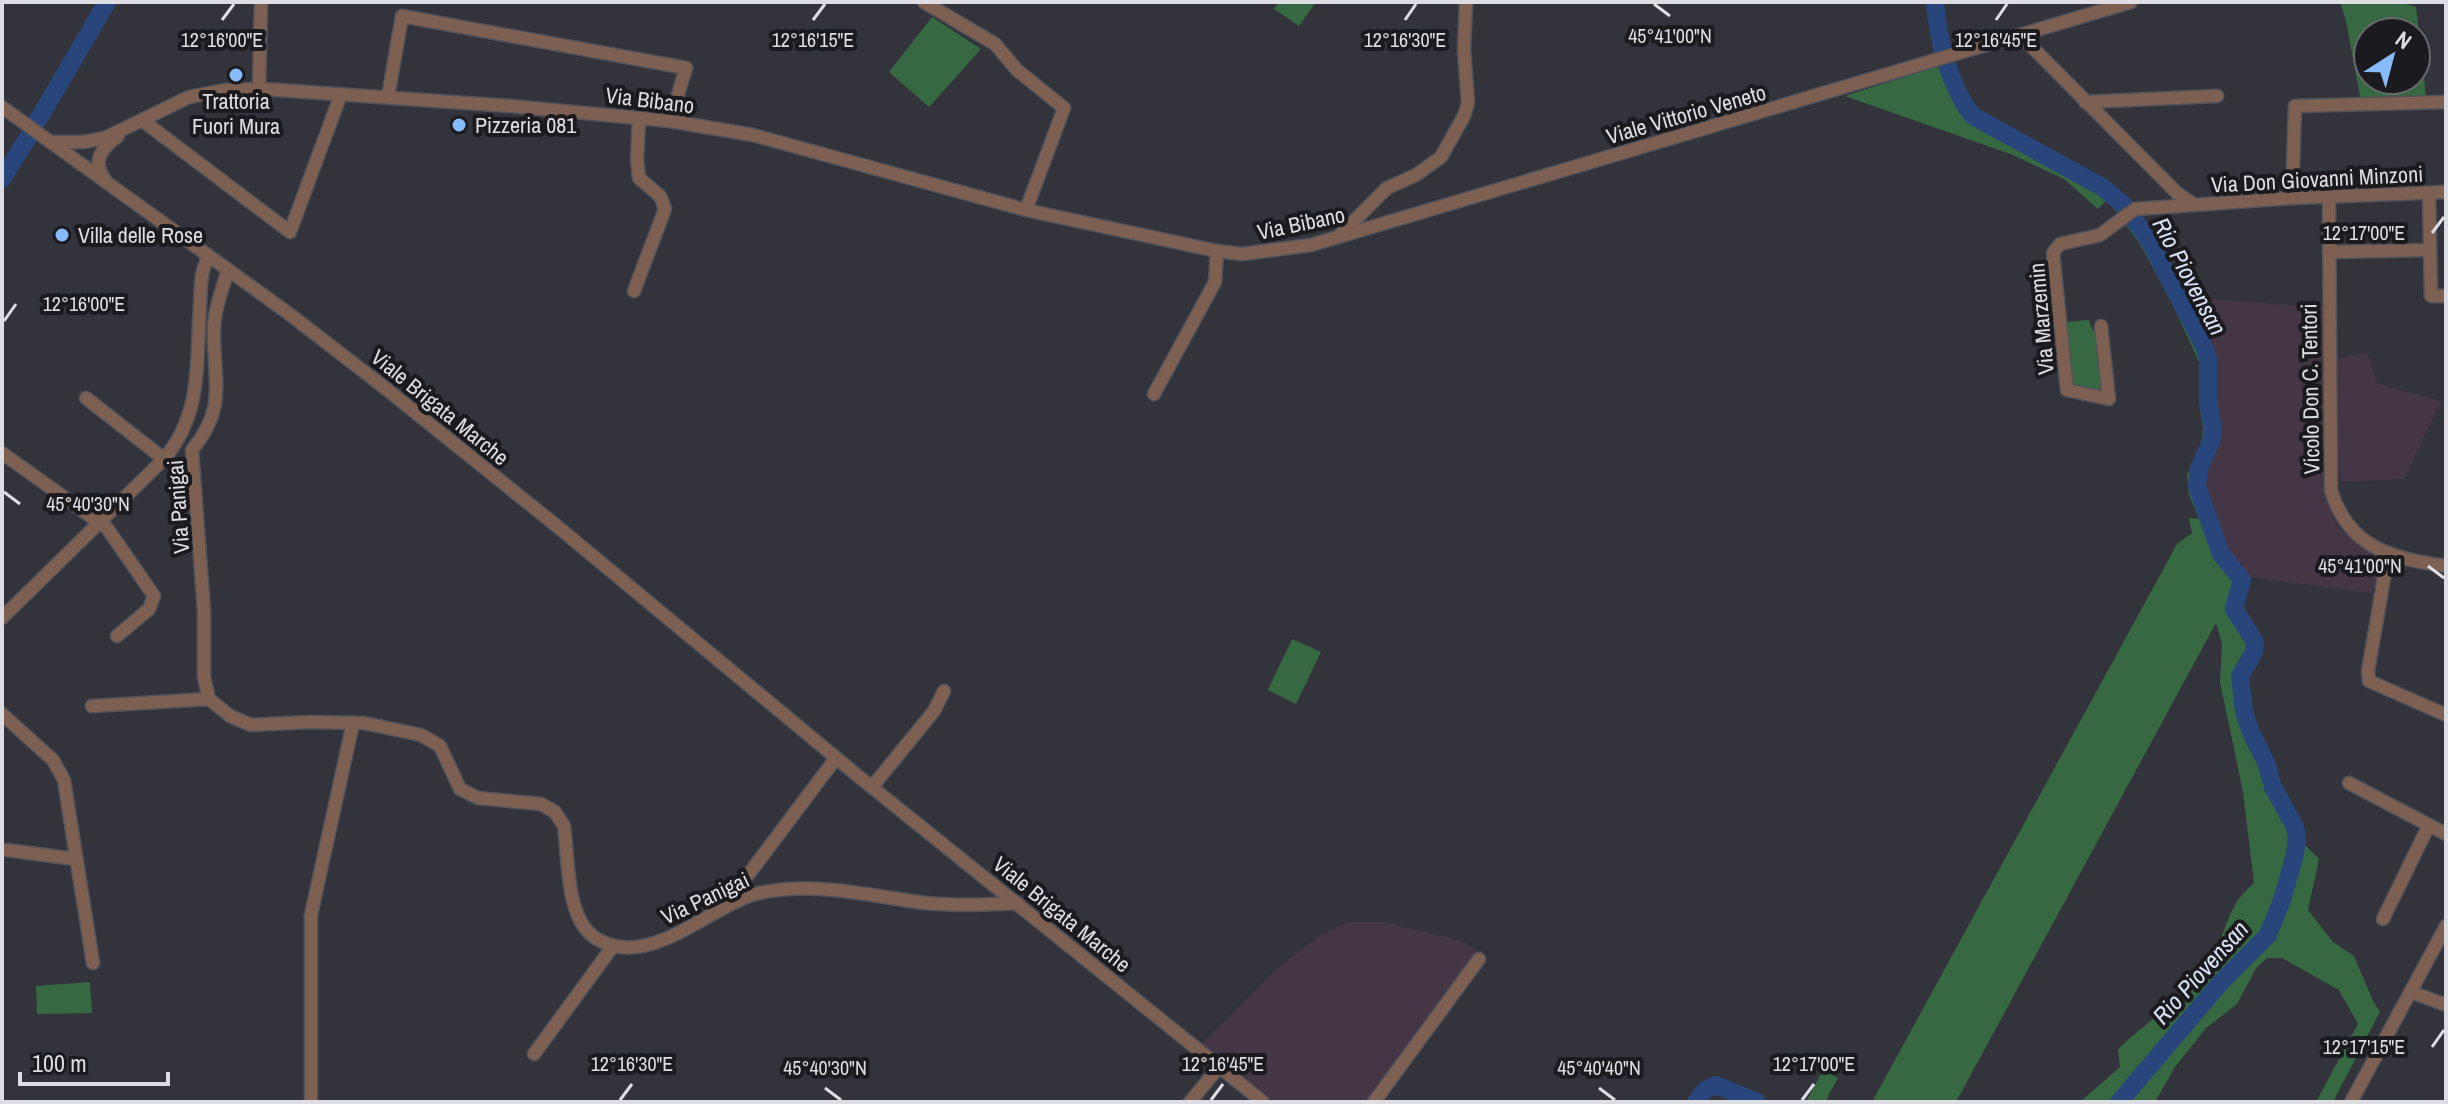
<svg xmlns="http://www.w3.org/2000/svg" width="2448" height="1104" font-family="'Archivo Narrow',sans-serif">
  <rect width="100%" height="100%" fill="#33333c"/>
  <g fill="#443644">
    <path d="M2188 297 2324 308 2323 462 2329 500 2333 517 2342 531 2390 567 2371 593 2248 577 2226 549 2204 485 2206 470 2218 445 2219 429 2215 400 2216 374Z"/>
    <path d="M2367 353 2378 384 2441 401 2404 479 2341 482 2338 461V358Z"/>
    <path d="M1347 922H1383L1462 941 1487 958 1377 1102H1274L1202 1044 1274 971 1320 936Z"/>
  </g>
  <g fill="#366841" fill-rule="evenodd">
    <path d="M1279 2H1316L1299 26 1274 9Z"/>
    <path d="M2340 2H2400L2416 7 2426 96 2361 102 2346 21ZM2368 32H2416V80H2368Z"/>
    <path d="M932 17 981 49 929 107 889 72Z"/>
    <path d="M1954 61 1966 95 1978 110 2102 178 2129 199 2153 235 2210 341 2215 358V400L2219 429 2218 445 2206 470 2204 485 2226 549 2249 579 2241 607 2262 644 2259 659 2247 677 2256 728 2268 749 2284 795 2302 824 2304 844 2319 859 2308 910 2333 942 2354 956 2373 1001 2380 1012 2333 1102H2316L2358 1024 2339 990 2282 958H2267L2256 968 2237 1004 2206 1028 2175 1067 2155 1102H2080L2120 1067 2118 1050C2129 1037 2142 1029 2155 1017 2176 997 2196 975 2213 951 2231 925 2225 908 2254 883L2243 792 2220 682 2222 644 2216 623 1956 1102H1872L2177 544 2192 533 2189 518 2199 519 2189 495 2187 476 2202 440 2203 429 2199 402V362L2173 305 2140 244 2116 211 2106 201 2098 209 2064 179 2013 155 1845 96Z"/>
    <path d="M2089 320 2092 329 2098 336 2101 388 2097 391 2072 387 2065 322Z"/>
    <path d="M1292 639 1321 652 1296 704 1268 690Z"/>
    <path d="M90 982 92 1013 37 1014 36 986Z"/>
    <path d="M1823 1070 1838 1078 1825 1102H1806Z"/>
  </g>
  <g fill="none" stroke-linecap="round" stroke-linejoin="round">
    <g stroke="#29467c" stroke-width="18">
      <path d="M1935 2C1937 37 1951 90 1973 116L2102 187 2124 205 2149 240 2203 344 2208 358V400L2213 430 2211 442 2199 468 2197 486 2221 554 2242 580 2234 609 2255 642 2254 652 2240 676 2244 712 2251 732 2267 765 2273 787 2295 827 2297 839 2295 854 2282 900 2268 935 2222 981 2119 1102"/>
      <path d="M38 120 107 2"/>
      <path d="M2 179 29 136"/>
      <path d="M1696 1102 1705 1090 1716 1085 1757 1102"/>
    </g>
    <defs>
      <g id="minor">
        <path d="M924 2 995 44 1017 70 1064 108 1026 210"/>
        <path d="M2021 36 2177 193 2194 205 2292 198 2446 192"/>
        <path d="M259 89 261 2"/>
        <path d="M388 97 402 16 686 68 670 121"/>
        <path d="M2085 102 2217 96"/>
        <path d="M2 107 288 313 380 384 558 527 858 776 1263 1102"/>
        <path d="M143 121 290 232 341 94"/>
        <path d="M51 142H83L105 138 189 97 225 90 263 89 510 106 670 121 753 135 1026 210 1217 251 1242 254 1311 245 2131 2"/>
        <path d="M105 180C91 161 102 148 118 136"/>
        <path d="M2429 193 2431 296H2446"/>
        <path d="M2329 197 2331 490C2348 548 2393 559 2446 566"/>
        <path d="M2292 198 2295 106 2446 102"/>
        <path d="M1339 236 1387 188 1416 175 1441 157 1464 116 1468 103 1464 49 1466 2"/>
        <path d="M2329 252 2430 250"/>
        <path d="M228 270C222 290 214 310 214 331 213 379 228 407 192 450L204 611V677L209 699 230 716 251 725 310 722 364 723 421 735 440 746 460 789 478 798 541 804 555 812 564 826C569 860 565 920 597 939 649 970 709 907 755 894 811 880 870 896 925 903 956 906 986 905 1017 903"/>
        <path d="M634 291 665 209 660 196 639 178 637 159 639 118"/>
        <path d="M2101 326 2109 399 2067 390 2053 253 2060 244 2100 235 2135 209 2194 205"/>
        <path d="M1154 394 1215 282 1217 251"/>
        <path d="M86 398 164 459"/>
        <path d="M2 453 107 528 154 596 149 609 117 636"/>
        <path d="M2388 555 2368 671 2369 681 2446 715"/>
        <path d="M2 618 164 459C203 413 196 361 200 305 201 288 200 271 209 256"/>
        <path d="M92 706 209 699"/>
        <path d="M2 714 53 760 64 780 93 963"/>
        <path d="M2349 783 2446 834"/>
        <path d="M872 787 934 711 944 691"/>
        <path d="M7 850 75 859"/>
        <path d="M733 899V895L836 758"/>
        <path d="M2383 919 2429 825"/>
        <path d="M2411 992 2446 1005"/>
        <path d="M534 1054 613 946"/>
        <path d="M311 1102V915L353 723"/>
        <path d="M1190 1102 1219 1067"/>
        <path d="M1374 1102 1479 959"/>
        <path d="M2351 1102 2446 926"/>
      </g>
    </defs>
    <use href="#minor" stroke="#52525a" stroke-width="15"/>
    <use href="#minor" stroke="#7e6052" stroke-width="12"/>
  </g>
  <path fill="none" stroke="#dedde3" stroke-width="3" d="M1654 4 1670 16M222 20 234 4M813 20 825 4M1405 20 1416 4M1996 20 2007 4M2432 233 2444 217M4 321 16 304M4 492 20 504M2428 566 2444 578M2432 1047 2444 1030M825 1088 841 1100M1599 1088 1615 1100M620 1100 632 1084M1211 1100 1223 1084M1802 1100 1814 1084"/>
  <g fill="#87bbfb" stroke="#1b1b1f" stroke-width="3">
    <circle cx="236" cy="75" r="8"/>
    <circle cx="459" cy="125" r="8"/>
    <circle cx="62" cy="235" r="8"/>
  </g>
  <g text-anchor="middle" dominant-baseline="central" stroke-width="8" stroke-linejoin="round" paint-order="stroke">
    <g font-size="22" fill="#dedde3" stroke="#1b1b1f">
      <text transform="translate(650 100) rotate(7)">Via Bibano</text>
      <text transform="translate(1686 114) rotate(-16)">Viale Vittorio Veneto</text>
      <text transform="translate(2317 179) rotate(-3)">Via Don Giovanni Minzoni</text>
      <text transform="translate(1301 223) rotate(-12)">Via Bibano</text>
      <text transform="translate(2041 319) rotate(-95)">Via Marzemin</text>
      <text transform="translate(2310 389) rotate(-91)">Vicolo Don C. Tentori</text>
      <text transform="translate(440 407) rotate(39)">Viale Brigata Marche</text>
      <text transform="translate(178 507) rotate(-94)">Via Panigai</text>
      <text transform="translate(705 898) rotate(-25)">Via Panigai</text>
      <text transform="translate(1062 914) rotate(39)">Viale Brigata Marche</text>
    </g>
    <g font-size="22" fill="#dedde3" stroke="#1b1b1f" text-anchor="start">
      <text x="236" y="101" text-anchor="middle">Trattoria<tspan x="236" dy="25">Fuori Mura</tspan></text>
      <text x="475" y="125">Pizzeria 081</text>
      <text x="78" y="235">Villa delle Rose</text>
    </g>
    <g font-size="24" font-style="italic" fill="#d9e3f4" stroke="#1b1b1f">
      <text transform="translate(2190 276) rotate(62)">Rio Piovensan</text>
      <text transform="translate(2200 972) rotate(-48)">Rio Piovensan</text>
    </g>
  </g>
  <g font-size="20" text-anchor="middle" fill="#dedde3" stroke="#1b1b1f" stroke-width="8" stroke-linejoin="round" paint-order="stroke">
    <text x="1670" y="43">45°41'00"N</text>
    <text x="222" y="47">12°16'00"E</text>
    <text x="813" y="47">12°16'15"E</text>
    <text x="1405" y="47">12°16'30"E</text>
    <text x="1996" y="47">12°16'45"E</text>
    <text x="2364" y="240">12°17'00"E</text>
    <text x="84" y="311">12°16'00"E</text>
    <text x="88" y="511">45°40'30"N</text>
    <text x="2360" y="573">45°41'00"N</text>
    <text x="2364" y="1054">12°17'15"E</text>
    <text x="632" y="1071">12°16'30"E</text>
    <text x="1223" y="1071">12°16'45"E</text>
    <text x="1814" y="1071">12°17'00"E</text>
    <text x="825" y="1075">45°40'30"N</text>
    <text x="1599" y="1075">45°40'40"N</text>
  </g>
  <rect width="2448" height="1104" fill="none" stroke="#dedde3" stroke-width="8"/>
  <g transform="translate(2392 56) rotate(36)"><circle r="38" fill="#1b1b1f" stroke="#69696d" stroke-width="2"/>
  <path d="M0-6L14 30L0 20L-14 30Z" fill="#87bbfb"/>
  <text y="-12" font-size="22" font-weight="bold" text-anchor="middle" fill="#dedde3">N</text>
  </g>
  <path d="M20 1072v12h148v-12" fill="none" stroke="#dedde3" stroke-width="4"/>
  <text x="32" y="1072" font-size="24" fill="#dedde3" stroke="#1b1b1f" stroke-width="6" paint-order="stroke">100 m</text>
</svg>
